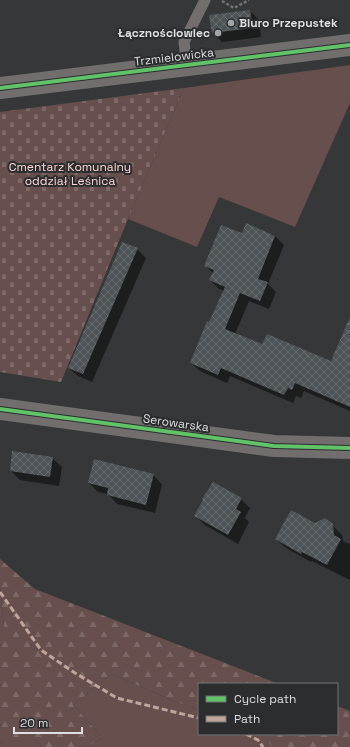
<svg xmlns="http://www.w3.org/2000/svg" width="350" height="747" font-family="'Space Grotesk',sans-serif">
  <defs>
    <pattern id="forest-firs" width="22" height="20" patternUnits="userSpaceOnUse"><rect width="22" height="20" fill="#674f4e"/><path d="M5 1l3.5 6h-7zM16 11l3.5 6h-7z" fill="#7c6867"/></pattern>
    <pattern id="cemetery-stones" width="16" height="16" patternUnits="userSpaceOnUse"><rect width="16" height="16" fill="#674f4e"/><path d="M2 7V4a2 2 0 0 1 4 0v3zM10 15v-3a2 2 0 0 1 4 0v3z" fill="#7c6867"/></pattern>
    <pattern id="building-cross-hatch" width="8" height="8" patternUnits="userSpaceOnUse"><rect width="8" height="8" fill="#4d5356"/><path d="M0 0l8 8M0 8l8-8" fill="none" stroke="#666b6e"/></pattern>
  </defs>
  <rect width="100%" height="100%" fill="#363738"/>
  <g fill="#674f4e">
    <path d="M350 65V103L295 227 219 197 197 247 128 219 184 88Z"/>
    <path d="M0 586 4 628 0 633Z"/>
    <path d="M112 674 169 699 199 710V734H262L272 747H86L103 738 73 705Z"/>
    <path d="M5 740H36L43 747H0V744Z"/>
  </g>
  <g fill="url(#forest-firs)">
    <path d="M0 559 35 589 279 684H199V710L169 699 112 674 73 705 103 738 86 747H43L36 740H5L0 744V633L4 628 0 586Z"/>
    <path d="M337 706 350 711V747H272L262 734H337Z"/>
  </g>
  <path fill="url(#cemetery-stones)" d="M184 88 128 219 61 382 0 372V112Z"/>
  <g fill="#0007">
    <path d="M250 11 259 20 261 37 222 42 213 33Z"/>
    <path d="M246 225 275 236 284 245 268 284 276 292 269 309 249 301 235 334 263 345 331 362 350 354V411L304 391 301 398 296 396 293 403 230 376 227 383 200 371 191 363 225 291 219 289 210 280 213 273 206 266 242 234Z"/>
    <path d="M137 249 146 258 92 382 78 376 69 368Z"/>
    <path d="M52 458 62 467 59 486 20 480 11 471Z"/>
    <path d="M153 475 162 484 155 513 117 504 108 494 98 492 89 483Z"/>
    <path d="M241 499 250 508 245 518 249 522 238 544 205 525 195 516Z"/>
    <path d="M315 524 332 525 342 535 343 541 350 544V580L312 561 311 562 286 548 276 539Z"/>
  </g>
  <g fill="url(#building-cross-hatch)">
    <path d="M250 10 253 28 212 33 209 15Z"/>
    <path d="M246 223 275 236 258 279 268 282 260 301 240 293 225 329 262 344 267 334 331 361 350 317V407L295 383 292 390 288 388 284 395 221 368 218 375 190 363 207 321 209 322 225 287 209 280 214 270 204 266 221 225 242 233Z"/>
    <path d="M122 242 138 248 83 374 68 368Z"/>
    <path d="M12 451 53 457 50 477 10 471Z"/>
    <path d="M94 459 154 474 146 505 107 495 108 488 88 483Z"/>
    <path d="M213 482 242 498 236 509 241 512 228 535 194 516 203 500 202 499Z"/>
    <path d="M291 510 315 523 325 518 333 524 334 535 341 539 327 565 302 552 301 554 275 539Z"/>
  </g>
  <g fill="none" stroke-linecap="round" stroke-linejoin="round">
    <path stroke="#767374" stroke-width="2.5" stroke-dasharray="3 2" stroke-linecap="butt" d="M222 1 234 8 249 0"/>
    <path stroke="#726e6e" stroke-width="11" d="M187 66 184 42 205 0"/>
    <path stroke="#726e6e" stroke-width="22" d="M0 409 274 446 350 448"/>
    <path stroke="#726e6e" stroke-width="22" d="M0 88 350 45"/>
    <g stroke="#c0a59a" stroke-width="3" stroke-dasharray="6 3" stroke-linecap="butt">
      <path d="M0 592 41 650 75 673 117 698 199 718"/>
      <path d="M246 734 258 740 263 747"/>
    </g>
    <defs>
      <g id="cycleway">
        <path d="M0 88 350 45"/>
        <path d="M0 409 274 446 350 448"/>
      </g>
    </defs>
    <use href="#cycleway" stroke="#2b2d2f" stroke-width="6"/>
    <use href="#cycleway" stroke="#61c268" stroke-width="4"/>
  </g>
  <g fill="#a3a4a6" stroke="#2b2d2f" stroke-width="1.5">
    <circle cx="231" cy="23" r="4"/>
    <circle cx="218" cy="33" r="4"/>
  </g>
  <g text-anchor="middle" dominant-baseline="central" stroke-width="4" stroke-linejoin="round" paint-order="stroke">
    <g font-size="12" font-weight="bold" fill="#dedfe1" stroke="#2b2d2f" text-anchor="start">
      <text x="239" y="23">Biuro Przepustek</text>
      <text x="210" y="33" text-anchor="end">Łącznościowiec</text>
    </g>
    <g font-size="12" fill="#dedfe1" stroke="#2b2d2f">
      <text transform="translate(174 57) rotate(-7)">Trzmielowicka</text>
      <text transform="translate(176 423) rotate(8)">Serowarska</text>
    </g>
    <g font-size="12" fill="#ffd5d3" stroke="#2b2d2f">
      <text x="70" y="167">Cmentarz Komunalny<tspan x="70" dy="14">oddział Leśnica</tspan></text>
    </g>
  </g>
  <rect x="198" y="683" width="140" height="52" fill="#2b2d2f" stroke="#737476"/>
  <rect x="206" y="696" width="20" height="6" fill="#61c268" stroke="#737476"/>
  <text x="234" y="703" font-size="12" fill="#dedfe1">Cycle path</text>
  <rect x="206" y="716" width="20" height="6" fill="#c0a59a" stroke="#737476"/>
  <text x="234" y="723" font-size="12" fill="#dedfe1">Path</text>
  <path d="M14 727v6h68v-6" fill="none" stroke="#dedfe1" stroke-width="2"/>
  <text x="20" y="727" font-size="12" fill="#dedfe1" stroke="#2b2d2f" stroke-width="3" paint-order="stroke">20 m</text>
</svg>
